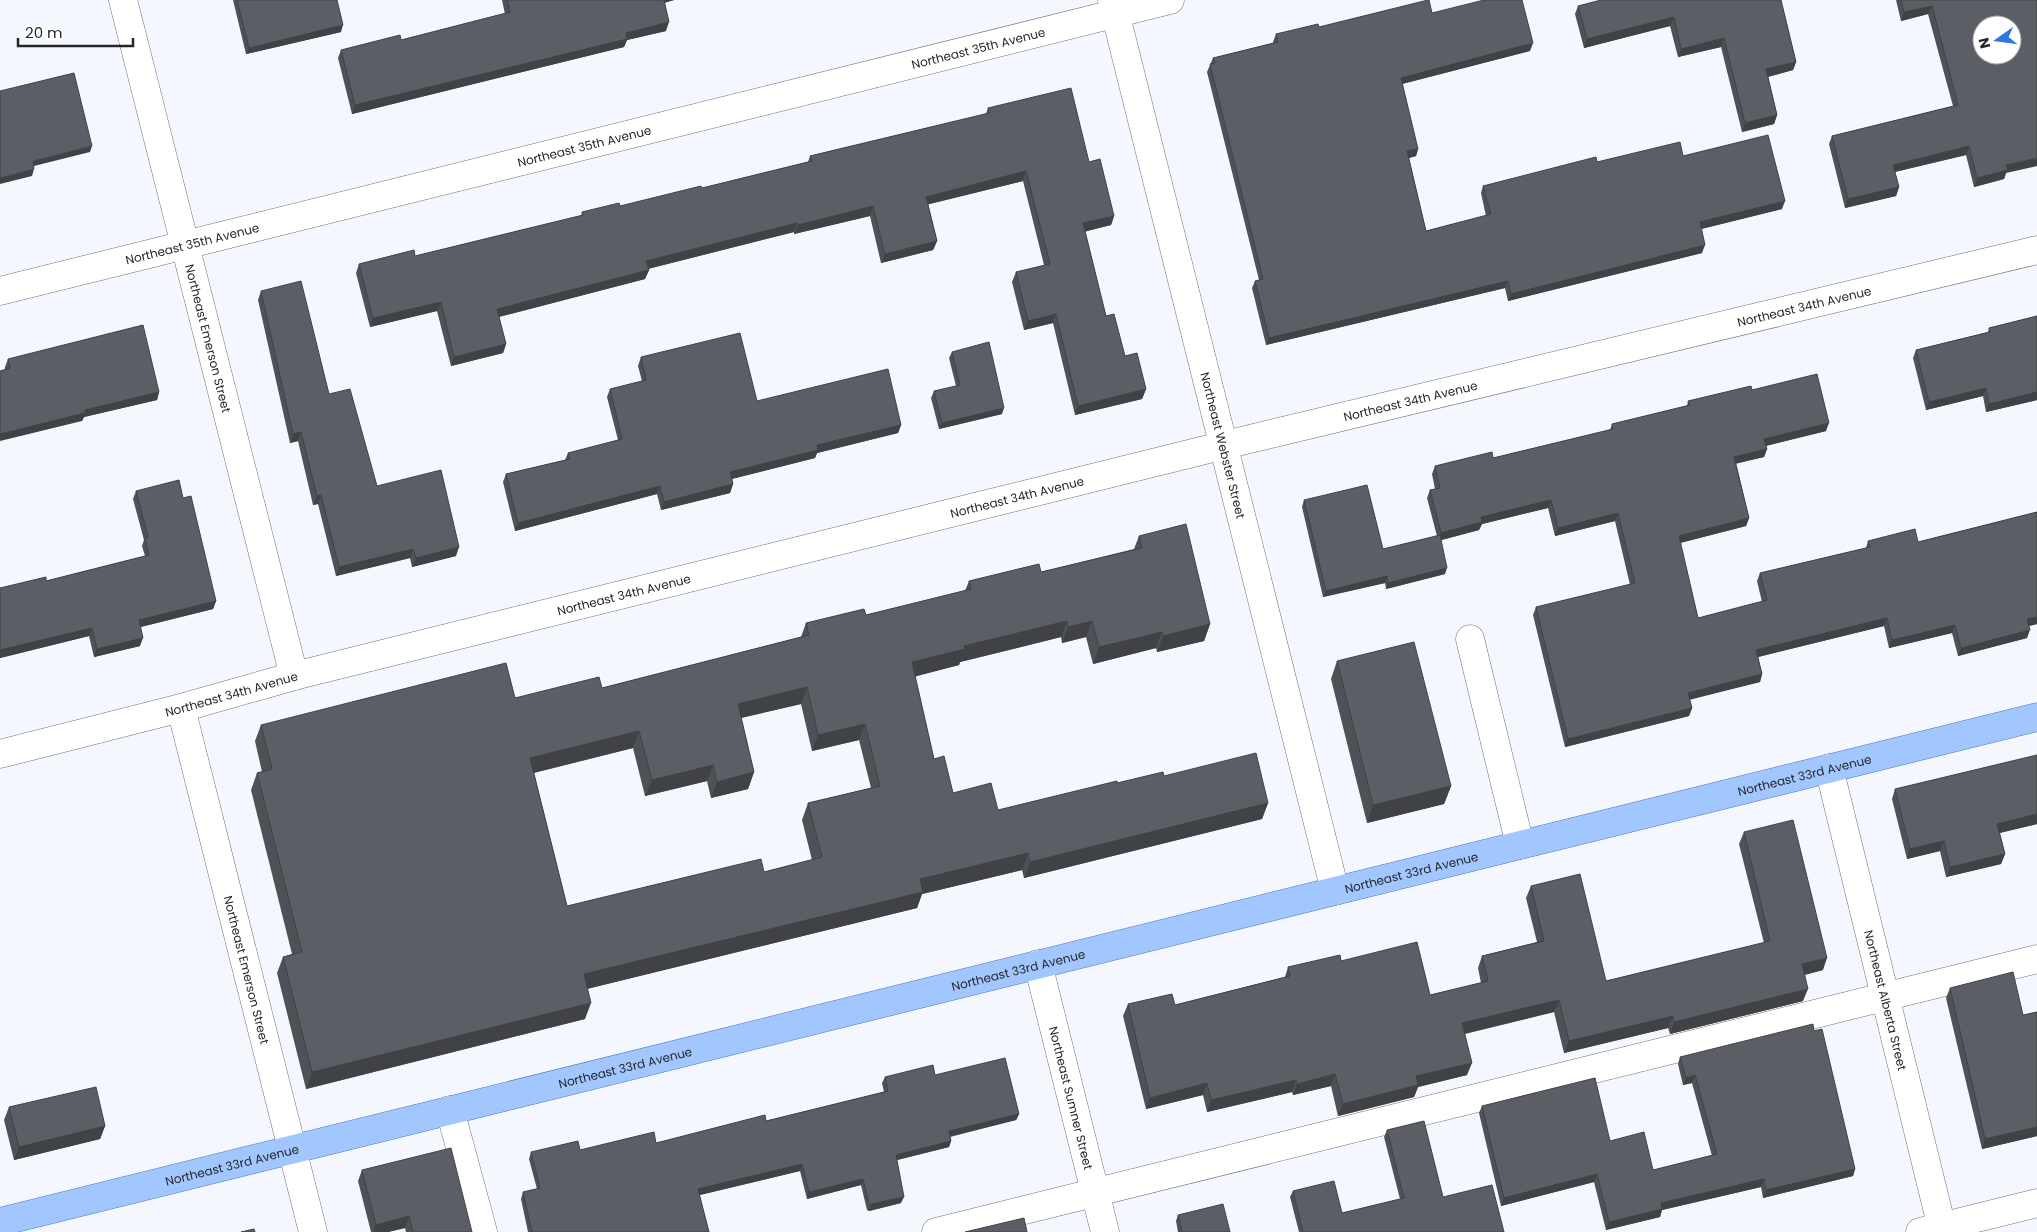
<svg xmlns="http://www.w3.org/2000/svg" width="2037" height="1232" font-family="Poppins,sans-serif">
  <rect width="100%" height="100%" fill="#f4f8fe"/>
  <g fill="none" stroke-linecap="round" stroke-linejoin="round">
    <defs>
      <g id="minor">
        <path id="s1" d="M123 0 294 676"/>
        <path id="s2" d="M1112 0 1335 891"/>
        <path id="s3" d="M0 291 1170 0"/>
        <path d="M1470 639 1520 845"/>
        <path id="s4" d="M181 708 313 1232"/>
        <path id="s5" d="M0 754 181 708 294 676 1225 445 2037 250"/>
        <path id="s6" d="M1829 768 1943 1232"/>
        <path id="s7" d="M1038 964 1105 1232"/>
        <path d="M450 1110 483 1232"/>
        <path d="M936 1232 2037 959"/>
        <path d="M1920 1232 2037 1203"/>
      </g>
      <g id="major">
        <path id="s8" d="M0 1222 2037 717"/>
      </g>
    </defs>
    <use href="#minor" stroke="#707378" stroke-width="29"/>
    <use href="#major" stroke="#4e76b4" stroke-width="29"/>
    <use href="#minor" stroke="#fff" stroke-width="28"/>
    <use href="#major" stroke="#a2c7ff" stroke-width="28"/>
  </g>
  <g fill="#4e5156" fill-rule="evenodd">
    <path d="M233 0H337L341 32 246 54Z"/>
    <path d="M502 0H674L664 3 666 31 627 40 624 47 352 114 338 58 341 50 401 40 505 14Z"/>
    <path d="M1781 0 1796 62 1793 70 1768 77 1777 115 1774 124 1742 132 1721 47 1678 57 1670 26 1584 48 1575 14 1578 6Z"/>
    <path d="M1896 0H2037L2006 173 2004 179 1974 187 1966 155 1895 172 1899 187 1896 196 1845 208 1829 144 1832 136 1953 106 1928 14 1901 21Z"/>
    <path d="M1432 13 1530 51 1402 84 1418 149 1416 156 1409 158 1426 231 1486 216 1481 193 1483 186 1597 162 1683 156 1782 209 1701 229 1702 253 1508 301 1505 288 1266 345 1252 288 1255 281 1259 280 1207 72 1213 58 1273 43V42L1276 34 1319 27Z"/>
    <path d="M988 108 1089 162 1114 216 1111 225 1085 231 1106 316 1125 356 1146 389 1142 399 1075 415 1053 323 1024 330 1012 282 1016 272 1044 265 1023 181 928 204 937 241 933 250 881 263 870 216 794 234V232L648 269 649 270 645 279 499 317 506 344 503 353 451 366 437 311 370 327 356 273 359 264 415 256 581 216 582 212 620 206 702 188 808 162 810 156 986 114Z"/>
    <path d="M261 291 329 394 377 486 456 556 412 567 410 558 336 576 318 504 313 505 298 441 290 443 258 300Z"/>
    <path d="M2037 316V400L1986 412 1983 396 1926 410 1913 358 1916 350 1988 332 1989 328Z"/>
    <path d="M952 352 1002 414 939 429 931 398 934 391 956 386 949 358Z"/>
    <path d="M641 357 757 401 901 425 898 433 817 453 815 458 732 479 733 484 730 493 661 510 657 494 515 531 503 482 506 474 565 460 568 453 618 440 607 397 610 389 642 381 638 366Z"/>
    <path d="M8 359 159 392 157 400 84 417 82 421 5 370V367Z"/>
    <path d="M1752 390 1826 431 1766 446 1767 449 1764 457 1736 463 1749 518 1746 526 1680 543 1698 618 1762 602 1757 581 1760 573 1866 548 1868 541 1918 542 2037 512V624L2029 626 2027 638 1958 656 1952 633 1889 648 1884 626 1758 657 1762 674 1760 682 1689 699 1692 708 1689 716 1565 747 1533 615 1536 607 1630 585 1615 521 1555 536 1548 508 1482 524 1479 530 1441 540 1445 574 1386 589 1385 583 1323 597 1302 507 1304 500 1383 549 1437 536 1427 498 1430 490 1435 489 1432 474 1435 466 1493 458 1610 430 1612 424 1687 406 1688 401Z"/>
    <path d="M136 491 183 498 216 601 213 609 141 627 140 646 94 657 89 636 0 658V588L46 581 145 556 142 546 144 540 133 499Z"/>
    <path d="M1139 536 1210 624 1204 641 1157 652 1156 648 1093 664 1086 637 1062 643 1061 637 960 662 959 665 915 676 934 759 953 793 998 810 1117 783 1164 776 1268 803 1262 819 1024 878 1022 870 922 894 917 908 587 989 585 1019 306 1089 277 973 283 957 292 954 251 790 257 773 262 772 255 741 261 725 602 688 801 637 806 623 866 615 965 591 969 581 1041 572 1134 549ZM801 704 812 751 859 740 871 788 808 803 802 820 812 860 764 872 567 906 534 773 633 748 645 796 707 781 711 798 748 789 754 772 741 718Z"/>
    <path d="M1337 661 1451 786 1444 804 1367 823 1331 679Z"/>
    <path d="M2037 756V824L2000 833 2005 854 2001 864 1946 877 1940 851 1907 859 1892 799 1895 789Z"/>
    <path d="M1744 832 1823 970 1805 975 1803 1001 1670 1034 1668 1028 1564 1053 1554 1012 1465 1034 1467 1075 1418 1087 1414 1097 1338 1116 1331 1086 1293 1095 1292 1092 1207 1112 1203 1095 1146 1109 1123 1016 1128 1004 1175 1005 1285 977 1288 967 1341 961 1430 995 1481 983 1478 968 1482 956 1537 942 1526 898 1531 886 1606 981 1764 943 1739 844Z"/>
    <path d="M1950 988 2023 1015 2037 1012V1136L1982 1149 1946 998Z"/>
    <path d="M1814 1031 1855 1169 1853 1176 1763 1198 1761 1187 1662 1210 1660 1217 1606 1230 1594 1182 1501 1206 1479 1113 1482 1106 1610 1141 1653 1170 1712 1156 1692 1083 1683 1085 1678 1064 1680 1057Z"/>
    <path d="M935 1075 1019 1114 1016 1120 950 1137 951 1141 949 1147 897 1160 901 1203 869 1211 867 1210 861 1185 807 1199 800 1171 699 1195 709 1232H528L521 1199 523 1192 537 1189 529 1159 531 1152 580 1150 656 1143 766 1121 884 1092 882 1083 885 1077Z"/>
    <path d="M9 1107 105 1126 100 1139 14 1160 4 1120Z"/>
    <path d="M1387 1130 1443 1197 1504 1232H1299L1290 1197 1293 1191 1342 1213 1400 1199 1384 1137Z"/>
    <path d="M362 1170 472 1232H406L405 1228 388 1232H371L358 1181Z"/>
    <path d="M1178 1215 1230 1232H1178L1176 1221Z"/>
  </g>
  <g fill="#404246">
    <path d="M661 0H674L659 4Z"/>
    <path d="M1932 6 1928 14 1901 21 1904 12Z"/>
    <path d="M1674 17 1670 26 1584 48 1587 39Z"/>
    <path d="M669 22 666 31 627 40 624 47 352 114 355 105 626 33Z"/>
    <path d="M343 25 341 32 246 54 249 48Z"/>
    <path d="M1724 38 1721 47 1678 57 1681 49Z"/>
    <path d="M1533 43 1530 51 1398 85 1401 78Z"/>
    <path d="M1796 62 1793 70 1763 78 1766 69Z"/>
    <path d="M1777 115 1774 124 1742 132 1745 123Z"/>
    <path d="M92 146 90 152 30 167 33 161Z"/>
    <path d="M1969 146 1966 155 1890 173 1893 165Z"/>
    <path d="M1418 149 1416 156 1405 159 1407 151Z"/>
    <path d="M2037 158V166L2006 173 2004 179 1974 187 1977 178 2006 165Z"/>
    <path d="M34 169 32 176 0 184V178Z"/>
    <path d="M1026 171 1023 181 922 206 926 197Z"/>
    <path d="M1899 187 1896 196 1845 208 1848 199Z"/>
    <path d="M1785 201 1782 209 1697 230 1700 222Z"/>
    <path d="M873 206 870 216 794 234 798 225Z"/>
    <path d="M1114 216 1111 225 1080 233 1083 223Z"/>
    <path d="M797 223 794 232 643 270 646 261Z"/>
    <path d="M937 241 933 250 881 263 885 254Z"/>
    <path d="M1705 245 1702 253 1508 301 1511 294Z"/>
    <path d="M649 270 645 279 494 318 497 309Z"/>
    <path d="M1508 281 1505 288 1266 345 1269 338Z"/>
    <path d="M441 302 437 311 370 327 373 318Z"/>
    <path d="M1056 314 1053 323 1024 330 1028 321Z"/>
    <path d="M506 344 503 353 451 366 454 357Z"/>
    <path d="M1986 388 1983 396 1926 410 1929 402Z"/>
    <path d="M1146 389 1142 399 1075 415 1078 406Z"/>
    <path d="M159 392 157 400 84 417 82 421 0 441V434L85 410Z"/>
    <path d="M2037 392V400L1986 412 1989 404Z"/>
    <path d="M1004 408 1002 414 939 429 942 423Z"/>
    <path d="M1829 423 1826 431 1761 447 1764 439Z"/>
    <path d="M901 425 898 433 817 453 815 458 727 480 730 472 817 445Z"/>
    <path d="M301 432 298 441 290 443 293 434Z"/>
    <path d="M1767 449 1764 457 1731 465 1734 457Z"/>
    <path d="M733 484 730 493 661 510 664 502Z"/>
    <path d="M660 486 657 494 515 531 518 523Z"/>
    <path d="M321 495 318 504 313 505 317 496Z"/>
    <path d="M1551 500 1548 508 1482 524 1479 530 1438 541 1441 533 1481 517Z"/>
    <path d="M1618 513 1615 521 1555 536 1558 528Z"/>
    <path d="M1749 518 1746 526 1676 544 1679 536Z"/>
    <path d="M459 547 456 556 412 567 416 558Z"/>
    <path d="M413 549 410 558 336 576 339 567Z"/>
    <path d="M1447 568 1445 574 1386 589 1388 583Z"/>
    <path d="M1387 576 1385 583 1323 597 1326 591Z"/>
    <path d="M216 601 213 609 136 628 139 620Z"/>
    <path d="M2037 617V624L2024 627 2027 619Z"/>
    <path d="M1887 618 1884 626 1754 658 1756 650Z"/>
    <path d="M1067 621 1061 637 960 662 959 665 906 679 912 662 964 646Z"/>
    <path d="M1092 621 1086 637 1062 643 1068 627Z"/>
    <path d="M1210 624 1204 641 1157 652 1163 636Z"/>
    <path d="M1955 625 1952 633 1889 648 1892 640Z"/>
    <path d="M92 628 89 636 0 658V650Z"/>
    <path d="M2030 630 2027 638 1958 656 1961 648Z"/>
    <path d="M1162 632 1156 648 1093 664 1099 647Z"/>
    <path d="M143 638 140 646 94 657 97 649Z"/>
    <path d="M1762 674 1760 682 1685 701 1688 693Z"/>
    <path d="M807 687 801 704 732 720 738 704Z"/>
    <path d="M1692 708 1689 716 1565 747 1568 739Z"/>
    <path d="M865 724 859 740 812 751 818 735Z"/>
    <path d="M639 731 633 748 524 775 530 758Z"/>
    <path d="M713 765 707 781 645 796 652 780Z"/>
    <path d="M754 772 748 789 711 798 717 782Z"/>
    <path d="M1451 786 1444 804 1367 823 1373 805Z"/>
    <path d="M1268 803 1262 819 1024 878 1030 862Z"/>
    <path d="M2037 814V824L1994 834 1997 824Z"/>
    <path d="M1944 841 1940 851 1907 859 1910 849Z"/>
    <path d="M1028 853 1022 870 922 894 917 908 578 991 584 974 920 879Z"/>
    <path d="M2005 854 2001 864 1946 877 1950 867Z"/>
    <path d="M1827 958 1823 970 1798 976 1802 964Z"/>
    <path d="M1808 989 1803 1001 1670 1034 1674 1022Z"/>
    <path d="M1559 1000 1554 1012 1458 1035 1462 1023Z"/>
    <path d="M591 1003 585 1019 306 1089 312 1072Z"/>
    <path d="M1673 1016 1668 1028 1564 1053 1569 1041Z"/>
    <path d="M1472 1063 1467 1075 1418 1087 1414 1097 1338 1116 1343 1104 1416 1076Z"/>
    <path d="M1335 1074 1331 1086 1293 1095 1297 1084Z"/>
    <path d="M1695 1075 1692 1083 1683 1085 1686 1078Z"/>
    <path d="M1296 1080 1292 1092 1207 1112 1211 1100Z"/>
    <path d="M1207 1083 1203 1095 1146 1109 1150 1098Z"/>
    <path d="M1019 1114 1016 1120 947 1137 949 1131Z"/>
    <path d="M105 1126 100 1139 14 1160 19 1147Z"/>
    <path d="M2037 1127V1136L1982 1149 1985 1139Z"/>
    <path d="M951 1141 949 1147 893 1161 896 1155Z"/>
    <path d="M802 1164 800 1171 696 1196 698 1189Z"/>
    <path d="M1855 1169 1853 1176 1763 1198 1766 1190Z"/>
    <path d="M1597 1174 1594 1182 1501 1206 1504 1198Z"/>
    <path d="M863 1179 861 1185 807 1199 809 1192Z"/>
    <path d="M1764 1179 1761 1187 1662 1210 1660 1217 1606 1230 1609 1222 1661 1203Z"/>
    <path d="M904 1197 901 1203 869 1211 871 1204Z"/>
    <path d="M409 1216 405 1228 388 1232H373L376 1225Z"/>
  </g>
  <g fill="#5b5e64" stroke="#404246" fill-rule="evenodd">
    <path d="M237 0H337L343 25 249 48Z"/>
    <path d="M507 0H664L669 22 626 33 627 39 355 105 341 50 400 35 401 40 510 12Z"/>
    <path d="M1428 0H1429L1432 13 1484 0H1522L1533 43 1401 78 1418 149 1407 151 1426 231 1491 214 1483 186 1596 157 1597 162 1680 142 1683 156 1768 135 1785 201 1700 222 1705 245 1511 294 1508 281 1269 338 1255 281 1263 279 1210 64 1215 63 1213 58 1278 42 1276 34 1318 24 1319 27Z"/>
    <path d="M1601 0H1781L1796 62 1766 69 1777 115 1745 123 1724 38 1681 49 1674 17 1587 39 1578 6Z"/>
    <path d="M1901 0H2037V158L2006 165 2008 170 1977 178 1969 146 1893 165 1899 187 1848 199 1832 136 1958 105 1932 6 1904 12ZM1982 25H2012V55H1982Z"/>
    <path d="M74 73 92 146 33 161 34 169 0 178V91Z"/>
    <path d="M1071 88 1089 162 1100 159 1114 216 1083 223 1106 316 1114 314 1125 356 1137 353 1146 389 1078 406 1056 314 1028 321 1016 272 1050 264 1026 171 926 197 937 241 885 254 873 206 798 225 797 223 646 261 649 270 497 309 506 344 454 357 441 302 373 318 359 264 414 250 415 256 583 215 582 212 619 203 620 206 701 186 702 188 812 161 810 156 989 113 988 108Z"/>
    <path d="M301 281 329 394 350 389 377 486 441 470 459 547 416 558 413 549 339 567 321 495 317 496 301 432 293 434 261 291Z"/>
    <path d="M2037 316V392L1989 404 1986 388 1929 402 1916 350 1990 332 1989 328Z"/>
    <path d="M143 325 159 392 85 410V413L0 434V371L10 368 8 359Z"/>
    <path d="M740 333 757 401 888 369 901 425 817 445 818 450 730 472 733 484 664 502 660 486 518 523 506 474 570 459 568 453 622 439 610 389 646 380 641 357Z"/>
    <path d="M989 342 1004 408 942 423 934 391 960 385 952 352Z"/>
    <path d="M1817 374 1829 423 1764 439 1767 449 1734 457 1749 518 1679 536 1698 618 1767 600 1760 573 1870 547 1868 541 1915 529 1918 542 2037 512V617L2027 619 2030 630 1961 648 1955 625 1892 640 1887 618 1756 650 1762 674 1688 693 1692 708 1568 739 1536 607 1635 583 1618 513 1558 528 1551 500 1481 517 1482 522 1441 533 1430 490 1440 488 1435 466 1492 452 1493 458 1613 429 1612 424 1690 405 1688 401 1751 386 1752 390Z"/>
    <path d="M179 480 183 498 191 496 216 601 139 620 143 638 97 649 92 628 0 650V588L46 577V581L149 555 145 538 148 537 136 491Z"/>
    <path d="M1367 485 1383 549 1440 535 1447 568 1388 583 1387 576 1326 591 1304 500Z"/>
    <path d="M1186 524 1210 624 1163 636 1162 632 1099 647 1092 621 1068 627 1067 621 964 646 965 649 912 662 934 759 944 756 953 793 991 783 998 810 1117 781V783L1163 772 1164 776 1256 753 1268 803 1030 862 1028 853 920 879 923 892 584 974 591 1003 312 1072 283 957 302 952 257 773 272 769 261 725 506 663 515 698 599 677 602 688 809 635 806 623 864 609 866 615 971 589 969 581 1039 564 1041 572 1142 548 1139 536ZM807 687 818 735 865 724 880 786 808 803 822 857 764 872 761 859 567 906 530 758 639 731 652 780 713 765 717 782 754 772 738 704Z"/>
    <path d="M1414 642 1451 786 1373 805 1337 661Z"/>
    <path d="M2037 755V814L1997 824 2005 854 1950 867 1944 841 1910 849 1895 789Z"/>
    <path d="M1793 820 1827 958 1802 964 1808 989 1674 1022 1673 1016 1569 1041 1559 1000 1462 1023 1472 1063 1416 1076 1418 1085 1343 1104 1335 1074 1297 1084 1296 1080 1211 1100 1207 1083 1150 1098 1128 1004 1172 994 1175 1005 1290 976 1288 967 1340 955 1341 961 1417 942 1430 995 1488 981 1482 956 1544 941 1531 886 1580 874 1606 981 1770 941 1744 832Z"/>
    <path d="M2013 972 2023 1015 2037 1012V1127L1985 1139 1950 988Z"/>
    <path d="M1813 1024 1814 1031 1822 1029 1855 1169 1766 1190 1764 1179 1661 1203 1662 1209 1609 1222 1597 1174 1504 1198 1482 1106 1595 1078 1610 1141 1644 1132 1653 1170 1717 1154 1695 1075 1686 1078 1680 1057Z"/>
    <path d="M1005 1058 1019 1114 949 1131 951 1141 896 1155 904 1197 871 1204 869 1203 863 1179 809 1192 802 1164 698 1189 709 1232H532L523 1192 540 1188 531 1152 578 1141 580 1150 654 1132 656 1143 765 1115 766 1121 888 1091 885 1077 933 1065 935 1075Z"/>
    <path d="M96 1087 105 1126 19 1147 9 1107Z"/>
    <path d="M1424 1121 1443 1197 1492 1185 1504 1232H1303L1293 1191 1334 1181 1342 1213 1404 1198 1387 1130Z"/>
    <path d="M451 1148 472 1232H413L409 1216 376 1225 362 1170Z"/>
    <path d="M1223 1204 1230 1232H1182L1178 1215Z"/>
    <path d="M1024 1218 1027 1232H965Z"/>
    <path d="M254 1229 255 1232H241Z"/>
  </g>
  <g text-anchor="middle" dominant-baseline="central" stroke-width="5" stroke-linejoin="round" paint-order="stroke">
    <g font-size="12" fill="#242628" stroke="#fff">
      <text stroke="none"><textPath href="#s3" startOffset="1008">Northeast 35th Avenue</textPath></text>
      <text stroke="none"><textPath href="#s3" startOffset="602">Northeast 35th Avenue</textPath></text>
      <text stroke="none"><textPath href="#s3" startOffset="198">Northeast 35th Avenue</textPath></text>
      <text stroke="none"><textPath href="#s5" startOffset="1859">Northeast 34th Avenue</textPath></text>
      <text stroke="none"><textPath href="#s1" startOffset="349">Northeast Emerson Street</textPath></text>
      <text stroke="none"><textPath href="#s5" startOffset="1454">Northeast 34th Avenue</textPath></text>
      <text stroke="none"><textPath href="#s2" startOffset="459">Northeast Webster Street</textPath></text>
      <text stroke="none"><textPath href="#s5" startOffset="1049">Northeast 34th Avenue</textPath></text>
      <text stroke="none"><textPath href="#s5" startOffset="644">Northeast 34th Avenue</textPath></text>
      <text stroke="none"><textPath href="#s5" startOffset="239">Northeast 34th Avenue</textPath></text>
      <text stroke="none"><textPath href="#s8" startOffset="1859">Northeast 33rd Avenue</textPath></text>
      <text stroke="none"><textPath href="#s8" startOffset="1454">Northeast 33rd Avenue</textPath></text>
      <text stroke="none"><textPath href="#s8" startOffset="1049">Northeast 33rd Avenue</textPath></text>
      <text stroke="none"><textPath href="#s4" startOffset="270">Northeast Emerson Street</textPath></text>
      <text stroke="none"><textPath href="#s6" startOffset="239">Northeast Alberta Street</textPath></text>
      <text stroke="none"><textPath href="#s8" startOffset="644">Northeast 33rd Avenue</textPath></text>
      <text stroke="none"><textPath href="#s7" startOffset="138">Northeast Sumner Street</textPath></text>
      <text stroke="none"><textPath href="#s8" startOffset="239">Northeast 33rd Avenue</textPath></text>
    </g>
  </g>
  <g transform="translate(1997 40) rotate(256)"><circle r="24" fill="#ffffff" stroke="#a7a8a9"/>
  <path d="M0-4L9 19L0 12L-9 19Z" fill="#2e78e4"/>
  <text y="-8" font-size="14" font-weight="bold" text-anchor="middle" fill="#242628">N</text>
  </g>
  <path d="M18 38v8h115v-8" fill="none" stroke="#242628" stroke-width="2.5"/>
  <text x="25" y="38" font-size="15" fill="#242628" stroke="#ffffff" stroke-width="4" paint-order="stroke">20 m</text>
</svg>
